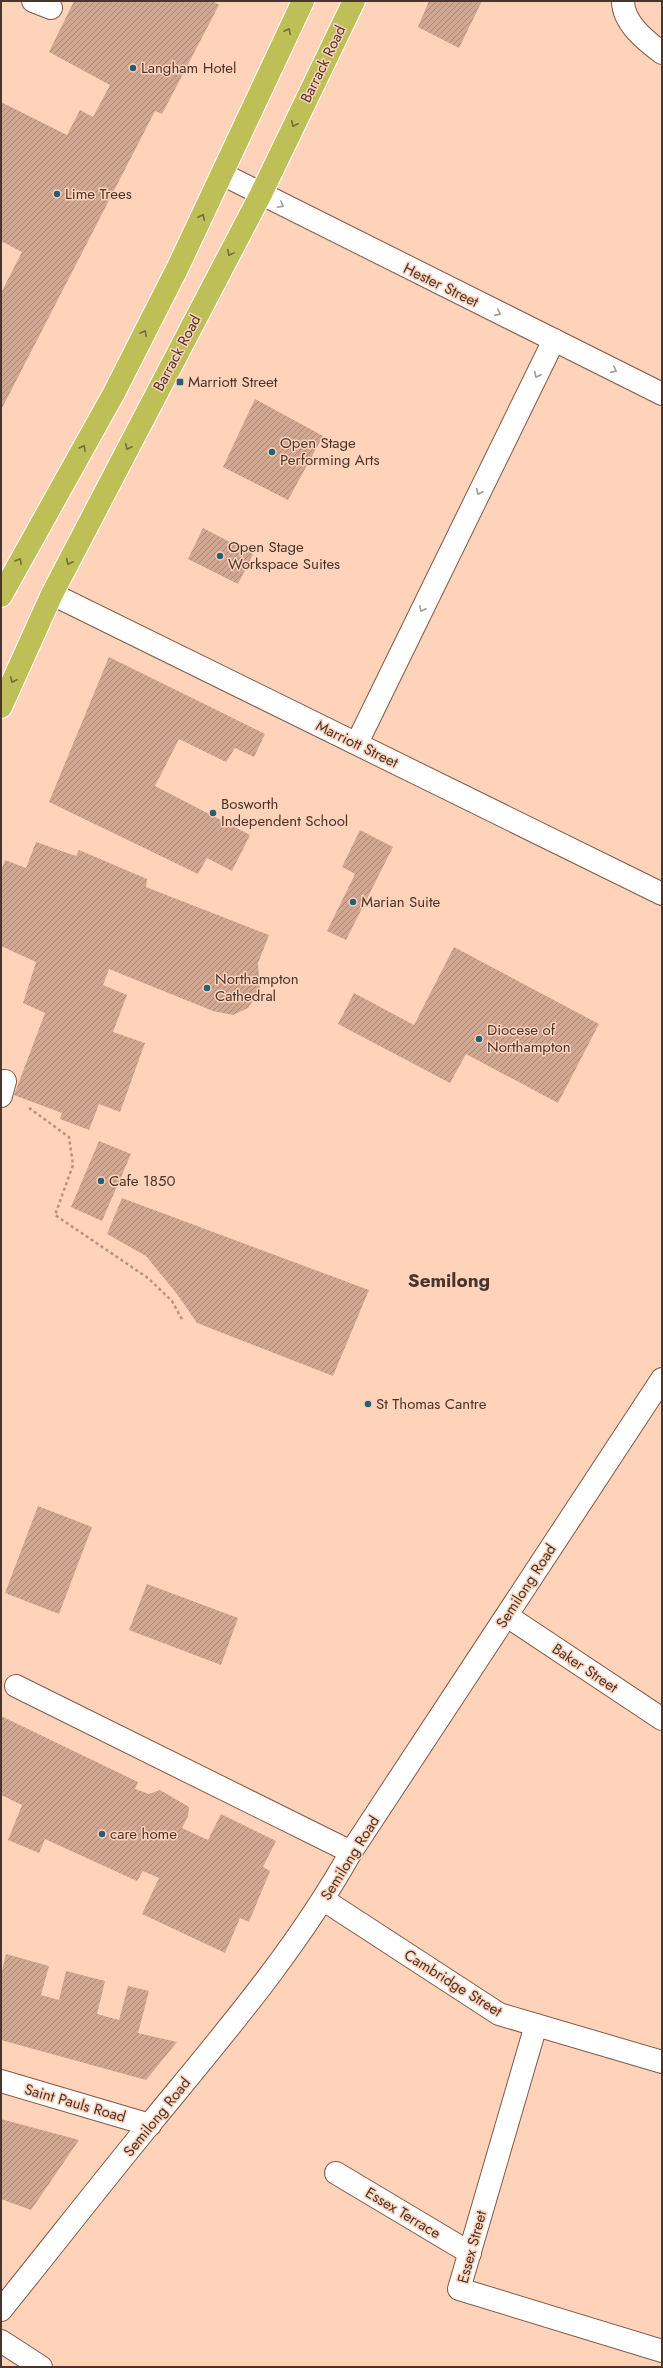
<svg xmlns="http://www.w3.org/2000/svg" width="663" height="2368" font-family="Jost,sans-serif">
  <defs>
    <pattern id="building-hatch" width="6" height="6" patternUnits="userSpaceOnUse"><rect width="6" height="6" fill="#d2a791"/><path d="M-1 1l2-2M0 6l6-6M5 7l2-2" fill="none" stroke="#ac8977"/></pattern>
  </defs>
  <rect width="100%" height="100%" fill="#ffd2ba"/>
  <g fill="url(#building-hatch)">
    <path d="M74 1H213L219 5 162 114 155 111 1 410V293L22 252 1 241V102L67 135 80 110 93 117 110 85 49 52Z"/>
    <path d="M429 1H482L459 48 418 27Z"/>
    <path d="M255 399 323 436 288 500 223 467Z"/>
    <path d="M203 528 253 554 238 584 188 559Z"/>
    <path d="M109 657 265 734 254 757 235 748 226 762 179 739 155 786 250 835 232 871 207 858 198 874 49 802Z"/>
    <path d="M360 830 393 847 346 940 327 931 355 874 342 867Z"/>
    <path d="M36 842 76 856 79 850 147 879 146 887 269 935 258 963 260 990 248 1008 233 1015 213 1011 109 969 103 985 127 995 113 1032 145 1043 120 1112 99 1104 89 1130 60 1119 62 1113 14 1095 45 1013 23 1003 36 962 1 946V871L5 860 26 868Z"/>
    <path d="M454 947 599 1024 558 1103 466 1054 450 1083 338 1024 354 993 414 1025Z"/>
    <path d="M99 1141 131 1154 102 1221 71 1207Z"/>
    <path d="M122 1198 369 1290 333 1376 197 1323 177 1294 146 1256 107 1234Z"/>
    <path d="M38 1506 92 1527 59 1614 5 1593Z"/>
    <path d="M147 1584 238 1618 221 1665 129 1630Z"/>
    <path d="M1 1716 138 1782 135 1789 149 1794 160 1790 189 1807 188 1816 182 1828 208 1840 221 1814 276 1841 263 1867 270 1871 249 1922 240 1918 225 1953 142 1914 159 1878 143 1871 137 1881 45 1839 39 1853 8 1840 22 1805 1 1795Z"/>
    <path d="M6 1954 49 1966 41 1995 59 2000 66 1971 105 1981 97 2014 119 2020 128 1986 149 1991 138 2033 177 2042 146 2080 1 2040V1975Z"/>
    <path d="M1 2119 79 2140 31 2210 1 2199Z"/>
  </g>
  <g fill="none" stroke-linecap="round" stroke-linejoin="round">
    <defs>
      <g id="service">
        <path d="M33 1 51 8"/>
        <path d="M357 743 554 340"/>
        <path d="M1 1096 5 1081"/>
        <path d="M16 1686 351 1852"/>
        <path d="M336 2173 470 2253"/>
      </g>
      <g id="minor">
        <path d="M623 1C623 23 646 41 662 53"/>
        <path d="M222 174 662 394"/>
        <path d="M52 594 662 894"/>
        <path d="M507 1616 662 1719"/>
        <path d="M324 1900 499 2014 662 2062"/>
        <path d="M536 2025 459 2289 662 2351"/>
        <path d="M1 2081 150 2125"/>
        <path d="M1 2310C51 2248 100 2185 150 2124 222 2036 295 1952 351 1852L662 1379"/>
        <path d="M1 2341 41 2367"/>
      </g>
      <g id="trunk">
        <path d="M1 596 114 393 178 267 303 1"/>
        <path d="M1 707 52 594 261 194 354 1"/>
      </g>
    </defs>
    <use href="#service" stroke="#805945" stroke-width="24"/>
    <use href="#minor" stroke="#805945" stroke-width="24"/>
    <use href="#trunk" stroke="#fff" stroke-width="24"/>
    <path stroke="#b59381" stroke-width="2.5" stroke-dasharray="3 3" stroke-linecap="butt" d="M29 1108 69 1137 73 1165 55 1215 148 1278 172 1301 183 1321"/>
    <use href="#service" stroke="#fff" stroke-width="22"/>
    <use href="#minor" stroke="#fff" stroke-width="22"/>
    <use href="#trunk" stroke="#bfbf58" stroke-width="22"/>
  </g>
  <defs><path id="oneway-chevron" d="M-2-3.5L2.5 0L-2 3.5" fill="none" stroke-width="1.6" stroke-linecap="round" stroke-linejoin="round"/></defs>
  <g stroke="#786d3e">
    <use href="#oneway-chevron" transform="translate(288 31) rotate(-63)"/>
    <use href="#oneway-chevron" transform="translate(294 124) rotate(115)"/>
    <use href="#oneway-chevron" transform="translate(202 217) rotate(-65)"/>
    <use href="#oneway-chevron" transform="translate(230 253) rotate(118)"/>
    <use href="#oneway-chevron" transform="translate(144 333) rotate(-63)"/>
    <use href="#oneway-chevron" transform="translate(128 447) rotate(117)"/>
    <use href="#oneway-chevron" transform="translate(83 448) rotate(-61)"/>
    <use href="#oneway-chevron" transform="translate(19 561) rotate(-61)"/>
    <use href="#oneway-chevron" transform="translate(69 562) rotate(117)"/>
    <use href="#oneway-chevron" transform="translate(13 680) rotate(115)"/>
  </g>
  <g stroke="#a49a96">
    <use href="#oneway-chevron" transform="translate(281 205) rotate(27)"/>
    <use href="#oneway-chevron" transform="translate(498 313) rotate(26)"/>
    <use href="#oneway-chevron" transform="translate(614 370) rotate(26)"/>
    <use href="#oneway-chevron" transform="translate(537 375) rotate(116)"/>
    <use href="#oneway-chevron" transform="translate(479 492) rotate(116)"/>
    <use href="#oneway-chevron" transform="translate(422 609) rotate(116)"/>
  </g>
  <g fill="#245f78" stroke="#ffd2ba" stroke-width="1.5">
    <circle cx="133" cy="68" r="4"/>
    <circle cx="57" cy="194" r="4"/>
    <rect x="176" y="378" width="8" height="8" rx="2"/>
    <circle cx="272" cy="452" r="4"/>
    <circle cx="220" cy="556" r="4"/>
    <circle cx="213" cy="813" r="4"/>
    <circle cx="353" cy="902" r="4"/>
    <circle cx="207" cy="988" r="4"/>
    <circle cx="479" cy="1039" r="4"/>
    <circle cx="101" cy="1181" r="4"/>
    <circle cx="368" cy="1404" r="4"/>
    <circle cx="102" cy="1834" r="4"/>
  </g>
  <g text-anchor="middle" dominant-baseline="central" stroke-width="3" stroke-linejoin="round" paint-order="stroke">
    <g font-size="15" fill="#48362d" stroke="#ffd2ba">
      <text transform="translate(323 64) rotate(-64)">Barrack Road</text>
      <text transform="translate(441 285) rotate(26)">Hester Street</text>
      <text transform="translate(177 353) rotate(-62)">Barrack Road</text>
      <text transform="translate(357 744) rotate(26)">Marriott Street</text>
      <text transform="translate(526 1586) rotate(-57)">Semilong Road</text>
      <text transform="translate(585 1668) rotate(34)">Baker Street</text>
      <text transform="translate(350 1858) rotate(-58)">Semilong Road</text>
      <text transform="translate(453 1983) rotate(32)">Cambridge Street</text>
      <text transform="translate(75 2103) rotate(16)">Saint Pauls Road</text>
      <text transform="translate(157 2117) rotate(-51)">Semilong Road</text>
      <text transform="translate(403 2213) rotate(31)">Essex Terrace</text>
      <text transform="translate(472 2247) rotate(-75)">Essex Street</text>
    </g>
    <g font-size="15" fill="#48362d" stroke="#ffd2ba" text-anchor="start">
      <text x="141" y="68">Langham Hotel</text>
      <text x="65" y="194">Lime Trees</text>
      <text x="188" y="382">Marriott Street</text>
      <text x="280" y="443">Open Stage<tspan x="280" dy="17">Performing Arts</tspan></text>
      <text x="228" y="547">Open Stage<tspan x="228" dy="17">Workspace Suites</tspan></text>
      <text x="221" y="804">Bosworth<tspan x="221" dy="17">Independent School</tspan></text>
      <text x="361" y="902">Marian Suite</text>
      <text x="215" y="979">Northampton<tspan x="215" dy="17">Cathedral</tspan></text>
      <text x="487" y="1030">Diocese of<tspan x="487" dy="17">Northampton</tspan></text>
      <text x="109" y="1181">Cafe 1850</text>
      <text x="376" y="1404">St Thomas Cantre</text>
      <text x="110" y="1834">care home</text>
    </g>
    <g font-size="19" font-weight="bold" fill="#48362d" stroke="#ffd2ba">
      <text x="449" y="1280">Semilong</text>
    </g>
  </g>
  <rect width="663" height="2368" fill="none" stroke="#48362d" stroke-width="4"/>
</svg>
